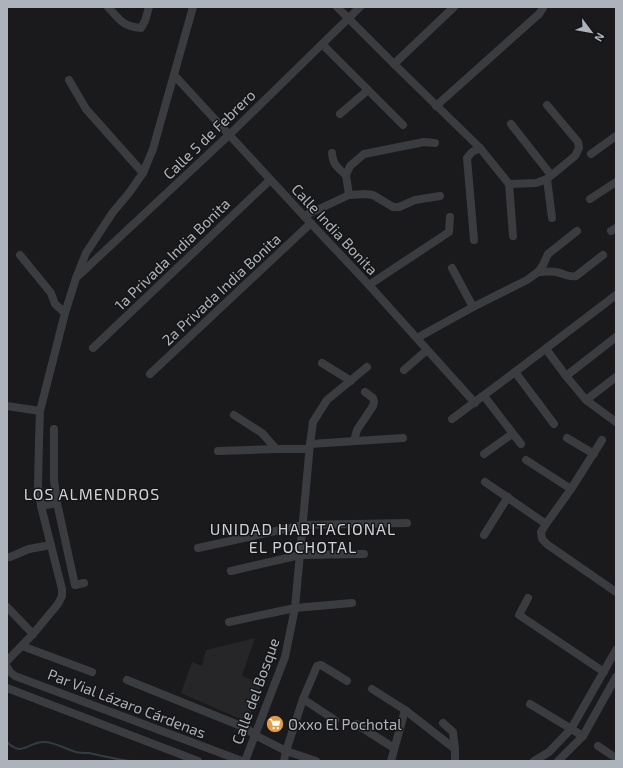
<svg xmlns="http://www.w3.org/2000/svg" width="623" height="768" font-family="'Exo 2',sans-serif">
  <rect width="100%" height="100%" fill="#1a1a1c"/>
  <path fill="#262628" d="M255 638 242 676 262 684 247 722 181 693 192 662 202 666 206 650Z"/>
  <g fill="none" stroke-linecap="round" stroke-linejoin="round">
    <path stroke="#323c41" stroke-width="2" d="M7 742C23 758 29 741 44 742 55 742 65 749 76 752 80 753 85 753 89 753 102 756 115 759 129 761"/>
    <g stroke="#3b3c40" stroke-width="8">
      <path d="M108 7C120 20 122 26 141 28L145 21 149 7"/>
      <path d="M337 7 394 64 480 148 509 184 513 236"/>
      <path d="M322 44 403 125"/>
      <path d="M394 64 454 7"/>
      <path d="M174 75 304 216 369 285 475 403"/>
      <path d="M69 80 86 109 143 173"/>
      <path d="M436 106 539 14 543 8V7"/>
      <path d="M340 114 368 90"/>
      <path d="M511 124 551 175"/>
      <path d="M332 153C333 165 337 167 346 175L349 195"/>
      <path d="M591 154 616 136"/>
      <path d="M346 175 350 166 364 154 424 142 435 143"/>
      <path d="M547 179 552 218"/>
      <path d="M509 184 536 183 547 179 575 156 579 148 578 142 547 105"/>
      <path d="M590 199 616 182"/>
      <path d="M304 216 349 195 365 194 373 195 393 207H399L415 200 440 196"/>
      <path d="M611 231 616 228"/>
      <path d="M474 240 467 158 472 152 480 148"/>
      <path d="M20 255 51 293 55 304 65 313"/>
      <path d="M452 268 473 307"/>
      <path d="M538 272C544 272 550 271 556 272 563 273 569 278 576 276L603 255"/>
      <path d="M78 276 229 135 360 7"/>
      <path d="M369 285 449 232 450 217"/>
      <path d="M417 338 473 307 527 280 538 272 543 265 548 254 577 231"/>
      <path d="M93 348 270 180"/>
      <path d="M546 349 566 376 586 400 616 422"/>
      <path d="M322 363 351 381"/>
      <path d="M404 370 427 350"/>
      <path d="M515 372 554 424"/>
      <path d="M150 374 311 223"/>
      <path d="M566 376 616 337"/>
      <path d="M484 396 521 444"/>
      <path d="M586 400 616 377"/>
      <path d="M7 406 40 411"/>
      <path d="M234 415 262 433 276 449"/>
      <path d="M452 419 515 372 616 295"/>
      <path d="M54 429V480L57 503 75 585 84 583"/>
      <path d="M567 438 594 454"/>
      <path d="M602 440 571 489 546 524 541 532 542 539 548 545 616 592"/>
      <path d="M354 441 357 430 373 406 374 402 373 398 365 392"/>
      <path d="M310 444 403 438"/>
      <path d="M218 451 276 449H309"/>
      <path d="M484 454 512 434"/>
      <path d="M526 460 571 489"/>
      <path d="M485 482 546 524"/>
      <path d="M41 506 57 503"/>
      <path d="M484 535 508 497"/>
      <path d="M198 548 303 525 407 523"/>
      <path d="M10 557 29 549 51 545"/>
      <path d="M231 571 300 555 364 554"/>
      <path d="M528 598 519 615 604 672"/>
      <path d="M7 607 33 634"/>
      <path d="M229 622 295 608 352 603"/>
      <path d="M22 646 92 672"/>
      <path d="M7 661 33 634 58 604 62 596V589L41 506 38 486 39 440 40 411 65 313 76 278 86 253 113 212 129 193 143 173 153 149 193 7"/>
      <path d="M7 667 10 672 15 676 242 761"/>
      <path d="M127 680 246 728 255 735 286 751 316 761"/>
      <path d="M7 688 198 761"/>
      <path d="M372 689 405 710 455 749"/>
      <path d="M303 699 335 720"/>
      <path d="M530 704 583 736"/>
      <path d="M443 723 453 732 455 749V761"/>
      <path d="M356 724 394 748"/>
      <path d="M598 746 616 758"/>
      <path d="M245 761 285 657 295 608 310 444 313 422 327 400 367 367"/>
      <path d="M284 761 286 751 303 699 317 666 321 665 347 681"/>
      <path d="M391 761 405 710"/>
      <path d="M534 761 549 752 571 729 616 650"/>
      <path d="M558 761 583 736 616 677"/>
    </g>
  </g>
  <defs>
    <symbol id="supermarket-disc" viewBox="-11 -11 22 22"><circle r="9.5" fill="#e39d4a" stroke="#151517"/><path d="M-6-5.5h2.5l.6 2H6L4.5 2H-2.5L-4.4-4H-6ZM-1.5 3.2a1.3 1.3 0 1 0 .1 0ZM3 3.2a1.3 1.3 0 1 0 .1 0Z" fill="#fff"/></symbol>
  </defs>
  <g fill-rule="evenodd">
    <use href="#supermarket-disc" x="265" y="714" width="20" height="20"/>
  </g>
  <g text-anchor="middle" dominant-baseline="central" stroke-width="3" stroke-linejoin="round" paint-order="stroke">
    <g font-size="15" fill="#adb3ba" stroke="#151517">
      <text transform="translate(209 134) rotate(-44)">Calle 5 de Febrero</text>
      <text transform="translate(335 229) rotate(47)">Calle India Bonita</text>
      <text transform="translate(172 254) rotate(-44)">1a Privada India Bonita</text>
      <text transform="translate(221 289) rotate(-43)">2a Privada India Bonita</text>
      <text transform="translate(255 691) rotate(-70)">Calle del Bosque</text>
      <text transform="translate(127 703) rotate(21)">Par Vial Lázaro Cárdenas</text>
    </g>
    <g font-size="15" fill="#adb3ba" stroke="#151517" text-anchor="start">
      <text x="288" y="724">Oxxo El Pochotal</text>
    </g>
    <g font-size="16" letter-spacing="1" fill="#ced1d6" stroke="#151517">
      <text x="92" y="493">LOS ALMENDROS</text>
      <text x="303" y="528">UNIDAD HABITACIONAL<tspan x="303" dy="18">EL POCHOTAL</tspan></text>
    </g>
  </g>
  <rect width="623" height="768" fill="none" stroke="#adb3ba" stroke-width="16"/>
  <g transform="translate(591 32) rotate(122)" stroke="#151517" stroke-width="3" paint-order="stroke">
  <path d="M0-3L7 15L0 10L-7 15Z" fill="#adb3ba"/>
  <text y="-6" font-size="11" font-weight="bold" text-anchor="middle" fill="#adb3ba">N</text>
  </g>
</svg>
